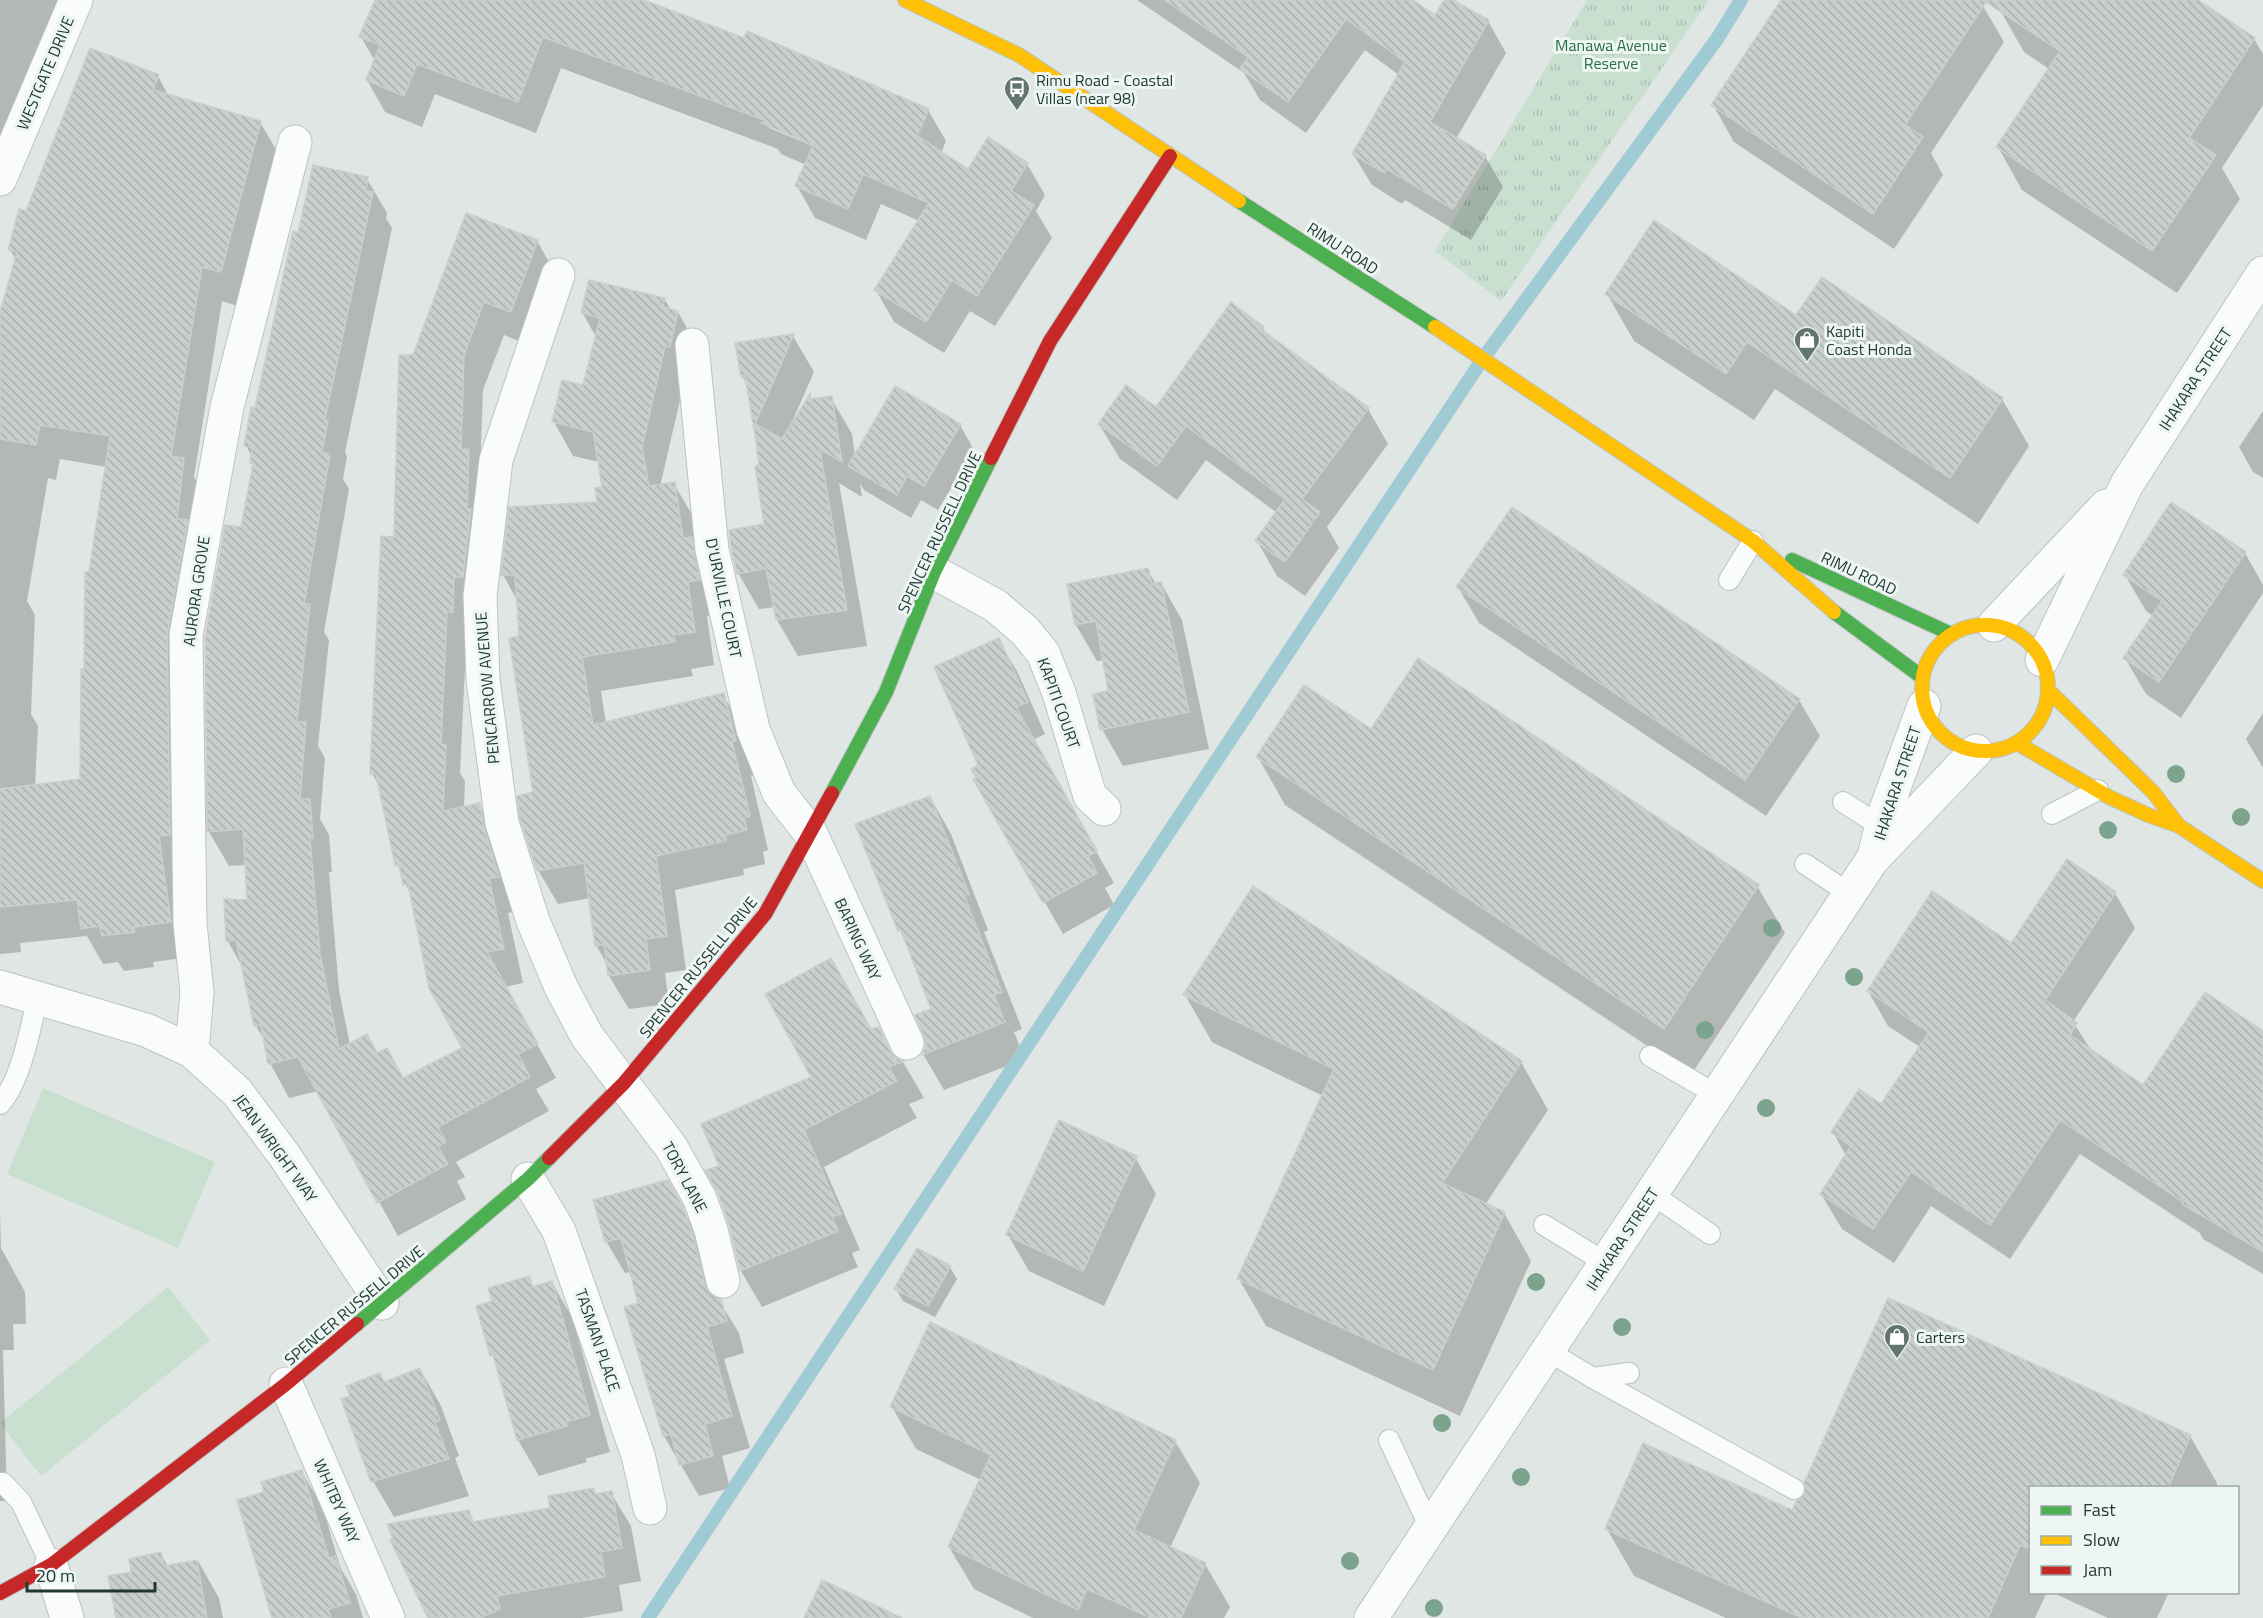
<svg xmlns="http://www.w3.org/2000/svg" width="2263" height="1618" font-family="'Titillium Web',sans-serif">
  <defs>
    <pattern id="park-tufts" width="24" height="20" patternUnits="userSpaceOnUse" patternTransform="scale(1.5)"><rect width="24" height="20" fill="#c9dfd0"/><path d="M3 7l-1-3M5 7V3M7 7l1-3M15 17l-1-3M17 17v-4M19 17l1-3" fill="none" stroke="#acc0b3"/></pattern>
    <pattern id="building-back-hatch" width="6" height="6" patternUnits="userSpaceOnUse" patternTransform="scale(1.5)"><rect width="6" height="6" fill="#c9cfcc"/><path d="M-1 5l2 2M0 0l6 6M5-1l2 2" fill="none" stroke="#acb2b0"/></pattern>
  </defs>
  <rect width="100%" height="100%" fill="#e0e6e3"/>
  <g fill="#c9dfd0">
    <path d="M43 1088 215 1162 178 1248 7 1174Z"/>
    <path d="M168 1287 210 1340 41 1476 0 1423Z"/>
  </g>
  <path fill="url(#park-tufts)" d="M1587 0H1709L1501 301 1435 251Z"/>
  <g fill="#0003" fill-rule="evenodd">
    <path d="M0 0H68L0 155Z"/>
    <path d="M376 0H640L928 110 946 141 941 153 968 171 1027 164 1045 195 1036 211 1052 238 995 326 970 311 944 353 894 322 876 290 919 221 881 204 866 240 815 218 797 186 806 165 781 154 778 149 561 68 536 133 435 94 422 127 385 112 367 80 375 61 361 37ZM769 125 821 147 820 149 769 128Z"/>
    <path d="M1137 0H1411L1436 17 1446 0H1450L1488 21 1506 53 1456 139 1485 156 1503 187 1471 240 1405 200 1402 204 1372 185 1353 154 1399 75 1365 50 1306 133 1260 100 1244 73Z"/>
    <path d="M1783 0H1975L1983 6 2004 42 1931 153 1943 175 1894 249 1734 142 1713 105Z"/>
    <path d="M2006 0H2195L2254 39 2263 54V105L2222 168 2240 199 2177 293 2022 190 1998 147 2049 69 2024 52 2000 10Z"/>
    <path d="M158 76 169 97 260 122 281 158 241 307 222 301 194 477 204 495 187 672 191 957 153 962 154 967 124 971 118 962 103 964 87 936 20 943 21 952 0 954V318L16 260 10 250 27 213ZM60 459 107 467 90 573 82 781 35 786 38 726 31 714 35 615 27 601 48 478 56 480Z"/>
    <path d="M367 179 387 213 386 218 392 228 345 452 347 457 343 479 349 489 324 632 329 640 318 746 325 758 320 819 329 835 332 872H329L339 990 350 1045 377 1055 404 1079 464 1048 412 898 397 864 380 788 372 773 414 356 537 241 557 276 531 346 504 335 483 390 480 472 466 646 460 773 465 781 464 808 480 805 499 839 518 911 508 913 523 983 505 987 556 1078 536 1089 549 1111 456 1162 465 1177 457 1181 466 1199 398 1236 318 1091 289 1098 270 1063 266 1043 256 1026 244 970 227 940 248 901 246 865 229 866 209 832 242 529 254 466 253 458 246 446 299 235Z"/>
    <path d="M1607 294 1797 317 2002 399 2029 446 1978 524 1775 389 1754 420 1634 341Z"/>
    <path d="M665 300 671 310 678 312 697 346 685 379 661 482V486L674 484 694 518 718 614 707 616 714 665 691 669 693 676 601 691 606 723 723 695 743 728 754 775 751 776 768 850 763 852 765 864 743 869 744 875 675 890 686 970 665 973 669 1004 629 1009 609 976 608 966 596 945 590 898 558 904 538 870 535 793 518 602 503 575 511 508 598 503 604 488 599 462 573 456 554 422 584 387 596 337 582 312Z"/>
    <path d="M1263 328 1268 336 1368 409 1388 444 1327 527 1339 548 1305 596 1277 576 1257 541 1277 513 1206 460 1177 500 1120 459 1099 424 1156 409Z"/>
    <path d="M793 336 814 372 792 422 794 423 810 397 812 401 831 398 852 434 855 456 960 425 974 450 938 510 921 500 911 518 864 490 860 483 862 497 839 483 867 646 798 656 777 620 775 607 759 609 738 573 766 525 761 466 748 387 742 376Z"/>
    <path d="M2263 411V478L2253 472 2239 447Z"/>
    <path d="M2245 553 2263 585V593L2181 718 2146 694 2125 658 2153 616 2146 611 2125 575Z"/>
    <path d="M1147 569 1156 584 1161 583 1182 620 1209 749 1123 766 1102 729 1110 692 1104 660 1097 661 1076 625 1068 585Z"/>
    <path d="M1458 587 1799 700 1820 736 1766 816 1479 623Z"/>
    <path d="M998 640 1017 671 1045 734 1033 740 1114 883 1105 888 1114 905 1063 934 975 780 978 779Z"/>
    <path d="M2263 713V768L2246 739Z"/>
    <path d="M1371 732 1757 886 1785 933 1691 1075 1285 805 1258 757Z"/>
    <path d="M930 797 951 834 988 930 984 932 1022 1029 1014 1032 1025 1059 944 1090 923 1054 927 1046 933 1010 857 825Z"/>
    <path d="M2115 893 2135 928 2073 1022 2093 1053 2144 1087 2263 1032V1274L2203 1239 2200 1233 2080 1154 2010 1259 1931 1206 1894 1263 1842 1229 1821 1194 1846 1156 1833 1132 1881 1106 1920 1047 1888 1026 1868 991 2011 945Z"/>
    <path d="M1185 995 1521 1062 1548 1110 1485 1205 1504 1213 1531 1261 1460 1416 1266 1326 1239 1279 1323 1096 1212 1042Z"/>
    <path d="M878 1029 896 1060 903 1062 924 1098 909 1104 917 1118 824 1167 860 1250 852 1253 858 1267 762 1307 741 1271 730 1223 721 1167 813 1078 871 1031Z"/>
    <path d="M1135 1157 1156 1194 1104 1306 1029 1271 1008 1235Z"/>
    <path d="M667 1182 701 1241 711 1269 718 1299 739 1333 744 1353 724 1359 750 1448 722 1456 730 1488 699 1496 664 1436 640 1304 631 1272 625 1273 606 1241Z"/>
    <path d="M0 1211 1 1248 25 1292 26 1324H13L14 1350H3L7 1501H0Z"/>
    <path d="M950 1267 957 1279 935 1317 903 1301 896 1289Z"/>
    <path d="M529 1278 534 1288 552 1283 573 1319 610 1452 585 1459 587 1462 539 1476 518 1440 497 1364 492 1355 493 1302Z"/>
    <path d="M420 1369 441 1406 459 1456 455 1458 469 1496 394 1517 373 1481 352 1397Z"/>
    <path d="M892 1407 1175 1441 1200 1483 1170 1548 1205 1564 1230 1607 1224 1618H1033L974 1589 949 1547 981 1480 916 1449Z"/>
    <path d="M2190 1436 2217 1483 2216 1488H2030V1592H2047L2035 1618H1726L1634 1576 1607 1529 1793 1512Z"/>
    <path d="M302 1472 323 1508 340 1567 356 1594 363 1618H282L266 1493Z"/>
    <path d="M593 1489 596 1495 611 1493 631 1526 641 1581 619 1585 623 1611 582 1618H430L468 1511 474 1523 551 1509Z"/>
    <path d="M161 1554 168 1567 198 1561 219 1598 223 1618H117L133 1573Z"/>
    <path d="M2051 1592H2169L2157 1618H2108Z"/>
  </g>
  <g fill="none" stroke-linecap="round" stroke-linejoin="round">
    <path stroke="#a0cbd4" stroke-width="14" d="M648 1618 1482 360 1717 39 1741 0"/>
  </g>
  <g fill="url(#building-back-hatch)" stroke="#c9cfcc" stroke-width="1.5">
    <path d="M375 0H644L744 38 747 31 929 109 917 136 968 169 988 137 1028 163 1011 191 1034 205 977 296 952 280 926 322 874 290 929 203 863 174 848 209 795 186 813 145 761 123 767 121 543 37 518 102 417 64 404 96 366 80 380 45 359 37Z"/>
    <path d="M1165 0H1413L1435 15 1444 0H1453L1489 20 1430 122 1486 155 1453 209 1387 169 1384 173 1352 154 1405 62 1346 19 1288 102 1240 69 1248 57Z"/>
    <path d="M1781 0H2198L2255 38 2189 138 2216 155 2152 251 1996 147 2060 51 1986 2 1905 125 1923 137 1873 214 1711 105Z"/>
    <path d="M90 48 159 75 153 90 261 121 221 272 202 267 171 456 184 458 177 519 188 520 167 635 170 835 159 836 171 922 134 927 135 932 102 936 100 926 81 929 77 900 0 907V789L80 779 81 669H84L85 572H89L110 436 40 425 36 445 0 439V312L17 252 8 250 19 209 26 211Z"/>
    <path d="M313 165 368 177 366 191 373 192 325 420 328 421 322 452 330 454 304 604H310L297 722H306L300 799H310L313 838H310L320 954 339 1049 367 1034 377 1053 387 1048 403 1078 462 1048 429 988 408 884 403 885 399 864 395 865 376 774H370L381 536 394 537 399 355H413L466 213 538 240 511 312 484 302 464 355 461 449H469L467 509H471L463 577 454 578 453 612H447L441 744 446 745 443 811 480 803 484 828 499 877 489 878 504 949 487 952 538 1044 518 1054 530 1077 438 1127 446 1142 438 1146 448 1164 377 1203 298 1057 268 1064 261 1025 254 1026 236 940 226 941 224 899 247 900 243 829 207 832 205 637 225 525 241 527 253 464 250 463 252 448 244 446 251 407 255 408 293 231 298 233Z"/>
    <path d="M1654 220 1796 315 1822 277 2003 398 1950 478 1747 342 1726 374 1605 294Z"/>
    <path d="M589 280 665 298 663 307 678 311 670 347 665 346 642 447 649 486 675 482 683 538 692 537 700 580 688 582 695 632 673 635 675 642 582 657 593 725 724 693 736 741 732 742 750 816 744 818 747 830 725 835 726 841 656 856 667 936 646 939 650 970 608 976 604 944 595 946 584 863 537 871 520 819 517 796 533 792 509 638 519 636 515 575H501L509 507 597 502 595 488 602 487 593 432 552 422 562 380 583 385 600 318 581 313Z"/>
    <path d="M1231 302 1264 327 1262 330 1369 408 1302 499 1320 512 1285 562 1255 541 1285 499 1186 426 1157 466 1098 424 1126 385 1156 407Z"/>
    <path d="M794 334 755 424 782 439 810 394 811 399 832 396 842 462 820 449 847 610 776 620 766 568 737 574 731 547 729 530 764 524 755 466 759 465 756 441 745 376 741 377 735 343Z"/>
    <path d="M895 386 961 424 924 486 907 476 897 495 848 466Z"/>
    <path d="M2171 502 2246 552 2159 682 2123 658 2162 601 2123 575Z"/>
    <path d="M1512 507 1800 699 1745 780 1456 587Z"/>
    <path d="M1148 568 1152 584 1161 582 1189 712 1100 730 1093 694 1108 691 1096 621 1075 625 1067 584Z"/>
    <path d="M999 638 1028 702 1016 707 1097 851 1088 856 1097 873 1043 903 973 779 976 778 971 769 978 765 934 667Z"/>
    <path d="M1418 658 1759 885 1664 1029 1256 757 1304 685 1371 729Z"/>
    <path d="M930 796 969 894 964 895 1002 992 994 995 1005 1022 922 1055 926 1045 924 1036 915 1015 931 1009 901 930 898 931 855 824Z"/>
    <path d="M2067 859 2116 892 2045 1000 2077 1023 2070 1035 2143 1085 2205 992 2263 1031V1252L2182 1204 2183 1202 2060 1120 1990 1225 1911 1172 1873 1229 1820 1194 1851 1146 1831 1132 1859 1089 1881 1104 1929 1032 1867 991 1932 891 2011 943Z"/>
    <path d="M1253 886 1522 1061 1442 1183 1505 1212 1433 1370 1237 1279 1334 1069 1183 995Z"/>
    <path d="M831 958 871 1029 879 1027 890 1051 896 1058 904 1061 889 1067 897 1081 804 1130 841 1214 832 1217 838 1231 740 1271 729 1224 718 1193 705 1170 719 1166 701 1124 811 1077 765 994Z"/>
    <path d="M1059 1120 1137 1156 1083 1271 1006 1235Z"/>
    <path d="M668 1180 683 1207 693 1235 705 1286 710 1294 721 1299 727 1321 707 1327 732 1416 705 1424 713 1456 679 1465 671 1434 663 1436 624 1307 638 1303 621 1238 605 1242 593 1200Z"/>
    <path d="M917 1248 951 1266 928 1306 894 1289Z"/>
    <path d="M530 1276 532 1287 552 1281 590 1415 566 1422 567 1426 517 1440 493 1355 490 1356 476 1306 492 1301 488 1288Z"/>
    <path d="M1888 1298 2191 1435 2168 1488H2031V1549L2020 1545 1988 1618H1802L1605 1529 1643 1443 1792 1510 1797 1500 1805 1494 1804 1483Z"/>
    <path d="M930 1322 1176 1440 1134 1530 1206 1563 1181 1618H1151L1087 1589 1078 1610 948 1547 991 1455 890 1407Z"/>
    <path d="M420 1368 440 1420 435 1422 449 1459 371 1482 341 1399 350 1396 346 1386 380 1373 384 1382Z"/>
    <path d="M302 1470 329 1558 335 1556 350 1603 328 1609 331 1618H272L237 1500 264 1492 261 1482Z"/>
    <path d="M594 1488 595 1494 612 1491 622 1548 601 1552 605 1577 497 1596 500 1609 480 1618H428L390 1540 393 1539 387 1524 469 1510 473 1522 550 1508 548 1496Z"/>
    <path d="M161 1552 164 1566 197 1560 207 1618H116L108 1576 131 1572 129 1559Z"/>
    <path d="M822 1580 902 1618H804Z"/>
  </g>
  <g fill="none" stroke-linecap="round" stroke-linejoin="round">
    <defs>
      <g id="lane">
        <path d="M1729 580 1753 541"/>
        <path d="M1843 802 1882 827"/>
        <path d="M2052 814 2098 790"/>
        <path d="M1805 864 1850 894"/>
        <path d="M1650 1056 1717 1095"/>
        <path d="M0 1104C20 1083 31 1028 37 999"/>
        <path d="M1652 1194 1710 1234"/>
        <path d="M1544 1225 1606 1263"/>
        <path d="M1548 1351 1593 1378 1629 1373"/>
        <path d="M1593 1378 1794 1489"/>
        <path d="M1389 1440 1430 1528"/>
        <path d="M0 1483H3L21 1502 51 1565"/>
      </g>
      <g id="street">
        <path d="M0 179 76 0"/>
        <path d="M558 275 496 460 480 596 483 680 502 823 533 921 561 987 587 1036 671 1147 700 1199 711 1230 723 1281"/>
        <path d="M692 345 712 550 753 729 779 793 811 834 907 1043"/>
        <path d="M934 572 996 606 1025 631 1043 653 1059 693 1090 796 1104 809"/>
        <path d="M1994 625 2106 506"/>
        <path d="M2042 660 2127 484 2263 273"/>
        <path d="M1874 856 1885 812 1924 706"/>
        <path d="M0 987 146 1030 192 1051 237 1092 284 1155 382 1303"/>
        <path d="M192 1051 197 992 190 924 186 635 227 407 295 142"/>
        <path d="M528 1179 559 1231 638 1455 650 1508"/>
        <path d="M286 1384 388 1618"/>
        <path d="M51 1565 67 1618"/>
        <path d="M1371 1618 1872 860 1976 751"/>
      </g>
      <g id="fast">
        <path d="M1239 201 1435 327"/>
        <path d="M1792 560 1951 634"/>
        <path d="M1834 612 1922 677"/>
        <path d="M832 793 886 692 934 572 991 458"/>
        <path d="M357 1324 528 1179 549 1158"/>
      </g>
      <g id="slow">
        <path d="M905 0 1019 55 1239 201"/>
        <path d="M1435 327 1753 541 1834 612"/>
        <circle cx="1985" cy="688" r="63"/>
        <path d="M2048 690 2153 792 2179 826"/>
        <path d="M2017 743 2109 797 2148 815 2179 826 2263 881"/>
      </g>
      <g id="jam">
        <path d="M991 458 1050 341 1170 156"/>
        <path d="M549 1158 624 1083 765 914 832 793"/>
        <path d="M0 1593 51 1565 286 1384 357 1324"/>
      </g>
    </defs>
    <use href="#lane" stroke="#bdc3c0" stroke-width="22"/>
    <use href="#street" stroke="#bdc3c0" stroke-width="35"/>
    <use href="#fast" stroke="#bcc4c1" stroke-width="16"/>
    <use href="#slow" stroke="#bcc4c1" stroke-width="16"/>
    <use href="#jam" stroke="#bcc4c1" stroke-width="16"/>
    <use href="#lane" stroke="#fafbfb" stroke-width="20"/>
    <use href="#street" stroke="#fafbfb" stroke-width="33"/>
    <use href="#fast" stroke="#4caf50" stroke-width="14"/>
    <use href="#slow" stroke="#ffc107" stroke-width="14"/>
    <use href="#jam" stroke="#c62828" stroke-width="14"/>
  </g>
  <g fill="#7ca38d">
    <circle cx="2176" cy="774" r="9"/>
    <circle cx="2241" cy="817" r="9"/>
    <circle cx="2108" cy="830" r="9"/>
    <circle cx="1772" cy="928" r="9"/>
    <circle cx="1854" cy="977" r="9"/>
    <circle cx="1705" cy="1030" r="9"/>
    <circle cx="1766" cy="1108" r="9"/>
    <circle cx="1536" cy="1282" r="9"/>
    <circle cx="1622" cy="1327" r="9"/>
    <circle cx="1442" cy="1423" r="9"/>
    <circle cx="1521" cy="1477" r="9"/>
    <circle cx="1350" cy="1561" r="9"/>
    <circle cx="1434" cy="1608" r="9"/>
  </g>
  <defs>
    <symbol id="bus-pin" viewBox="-11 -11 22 30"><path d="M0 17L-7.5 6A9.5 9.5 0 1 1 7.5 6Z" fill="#637570" stroke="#edf6f2"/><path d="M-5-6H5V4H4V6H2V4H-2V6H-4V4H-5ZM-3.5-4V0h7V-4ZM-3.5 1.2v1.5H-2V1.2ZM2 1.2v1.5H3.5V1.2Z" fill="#fff"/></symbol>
    <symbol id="shop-pin" viewBox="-11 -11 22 30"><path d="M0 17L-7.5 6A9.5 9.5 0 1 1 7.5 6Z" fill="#637570" stroke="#edf6f2"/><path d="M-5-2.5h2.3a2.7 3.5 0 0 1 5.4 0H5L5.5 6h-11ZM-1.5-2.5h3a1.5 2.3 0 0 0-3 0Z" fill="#fff"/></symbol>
  </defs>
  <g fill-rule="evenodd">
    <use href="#bus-pin" x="1002" y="74" width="30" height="40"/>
    <use href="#shop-pin" x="1792" y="325" width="30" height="40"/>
    <use href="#shop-pin" x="1882" y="1322" width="30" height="40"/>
  </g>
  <g text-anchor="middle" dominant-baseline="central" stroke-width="6" stroke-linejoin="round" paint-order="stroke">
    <g font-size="16" fill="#2b6d47" stroke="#edf6f2">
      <text x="1611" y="45">Manawa Avenue<tspan x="1611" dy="18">Reserve</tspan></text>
    </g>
    <g font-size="16" fill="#1f3832" stroke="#edf6f2">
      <text transform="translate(45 73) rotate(-67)">WESTGATE DRIVE</text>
      <text transform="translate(1343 248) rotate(33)">RIMU ROAD</text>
      <text transform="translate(2195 379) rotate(-57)">IHAKARA STREET</text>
      <text transform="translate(939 532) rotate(-65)">SPENCER RUSSELL DRIVE</text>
      <text transform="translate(1859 573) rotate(25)">RIMU ROAD</text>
      <text transform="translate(196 591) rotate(-82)">AURORA GROVE</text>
      <text transform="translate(724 598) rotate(78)">D'URVILLE COURT</text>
      <text transform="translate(487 688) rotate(-95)">PENCARROW AVENUE</text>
      <text transform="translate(1059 703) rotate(70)">KAPITI COURT</text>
      <text transform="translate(1897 783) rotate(-72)">IHAKARA STREET</text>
      <text transform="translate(858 939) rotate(65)">BARING WAY</text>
      <text transform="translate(698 967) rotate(-51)">SPENCER RUSSELL DRIVE</text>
      <text transform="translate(276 1148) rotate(54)">JEAN WRIGHT WAY</text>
      <text transform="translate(685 1177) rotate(62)">TORY LANE</text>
      <text transform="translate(1622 1239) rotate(-57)">IHAKARA STREET</text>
      <text transform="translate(354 1305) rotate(-40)">SPENCER RUSSELL DRIVE</text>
      <text transform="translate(598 1340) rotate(71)">TASMAN PLACE</text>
      <text transform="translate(337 1501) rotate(66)">WHITBY WAY</text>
    </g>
    <g font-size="16" fill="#1f3832" stroke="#edf6f2" text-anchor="start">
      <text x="1036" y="80">Rimu Road - Coastal<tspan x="1036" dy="18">Villas (near 98)</tspan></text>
      <text x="1826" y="331">Kapiti<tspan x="1826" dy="18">Coast Honda</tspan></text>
      <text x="1916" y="1337">Carters</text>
    </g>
  </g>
  <rect x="2029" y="1486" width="210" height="108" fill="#edf6f2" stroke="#9baaa5" stroke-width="1.5"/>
  <rect x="2041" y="1506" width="30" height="9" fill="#4caf50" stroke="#9baaa5" stroke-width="1.5"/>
  <text x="2083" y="1516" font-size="18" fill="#1f3832">Fast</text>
  <rect x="2041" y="1536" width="30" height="9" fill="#ffc107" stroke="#9baaa5" stroke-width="1.5"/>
  <text x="2083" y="1546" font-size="18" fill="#1f3832">Slow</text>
  <rect x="2041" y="1566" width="30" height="9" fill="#c62828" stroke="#9baaa5" stroke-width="1.5"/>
  <text x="2083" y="1576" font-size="18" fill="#1f3832">Jam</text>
  <path d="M27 1582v9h128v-9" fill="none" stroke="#1f3832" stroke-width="3"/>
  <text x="36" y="1582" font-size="18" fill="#1f3832" stroke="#edf6f2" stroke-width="4.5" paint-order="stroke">20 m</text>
</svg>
